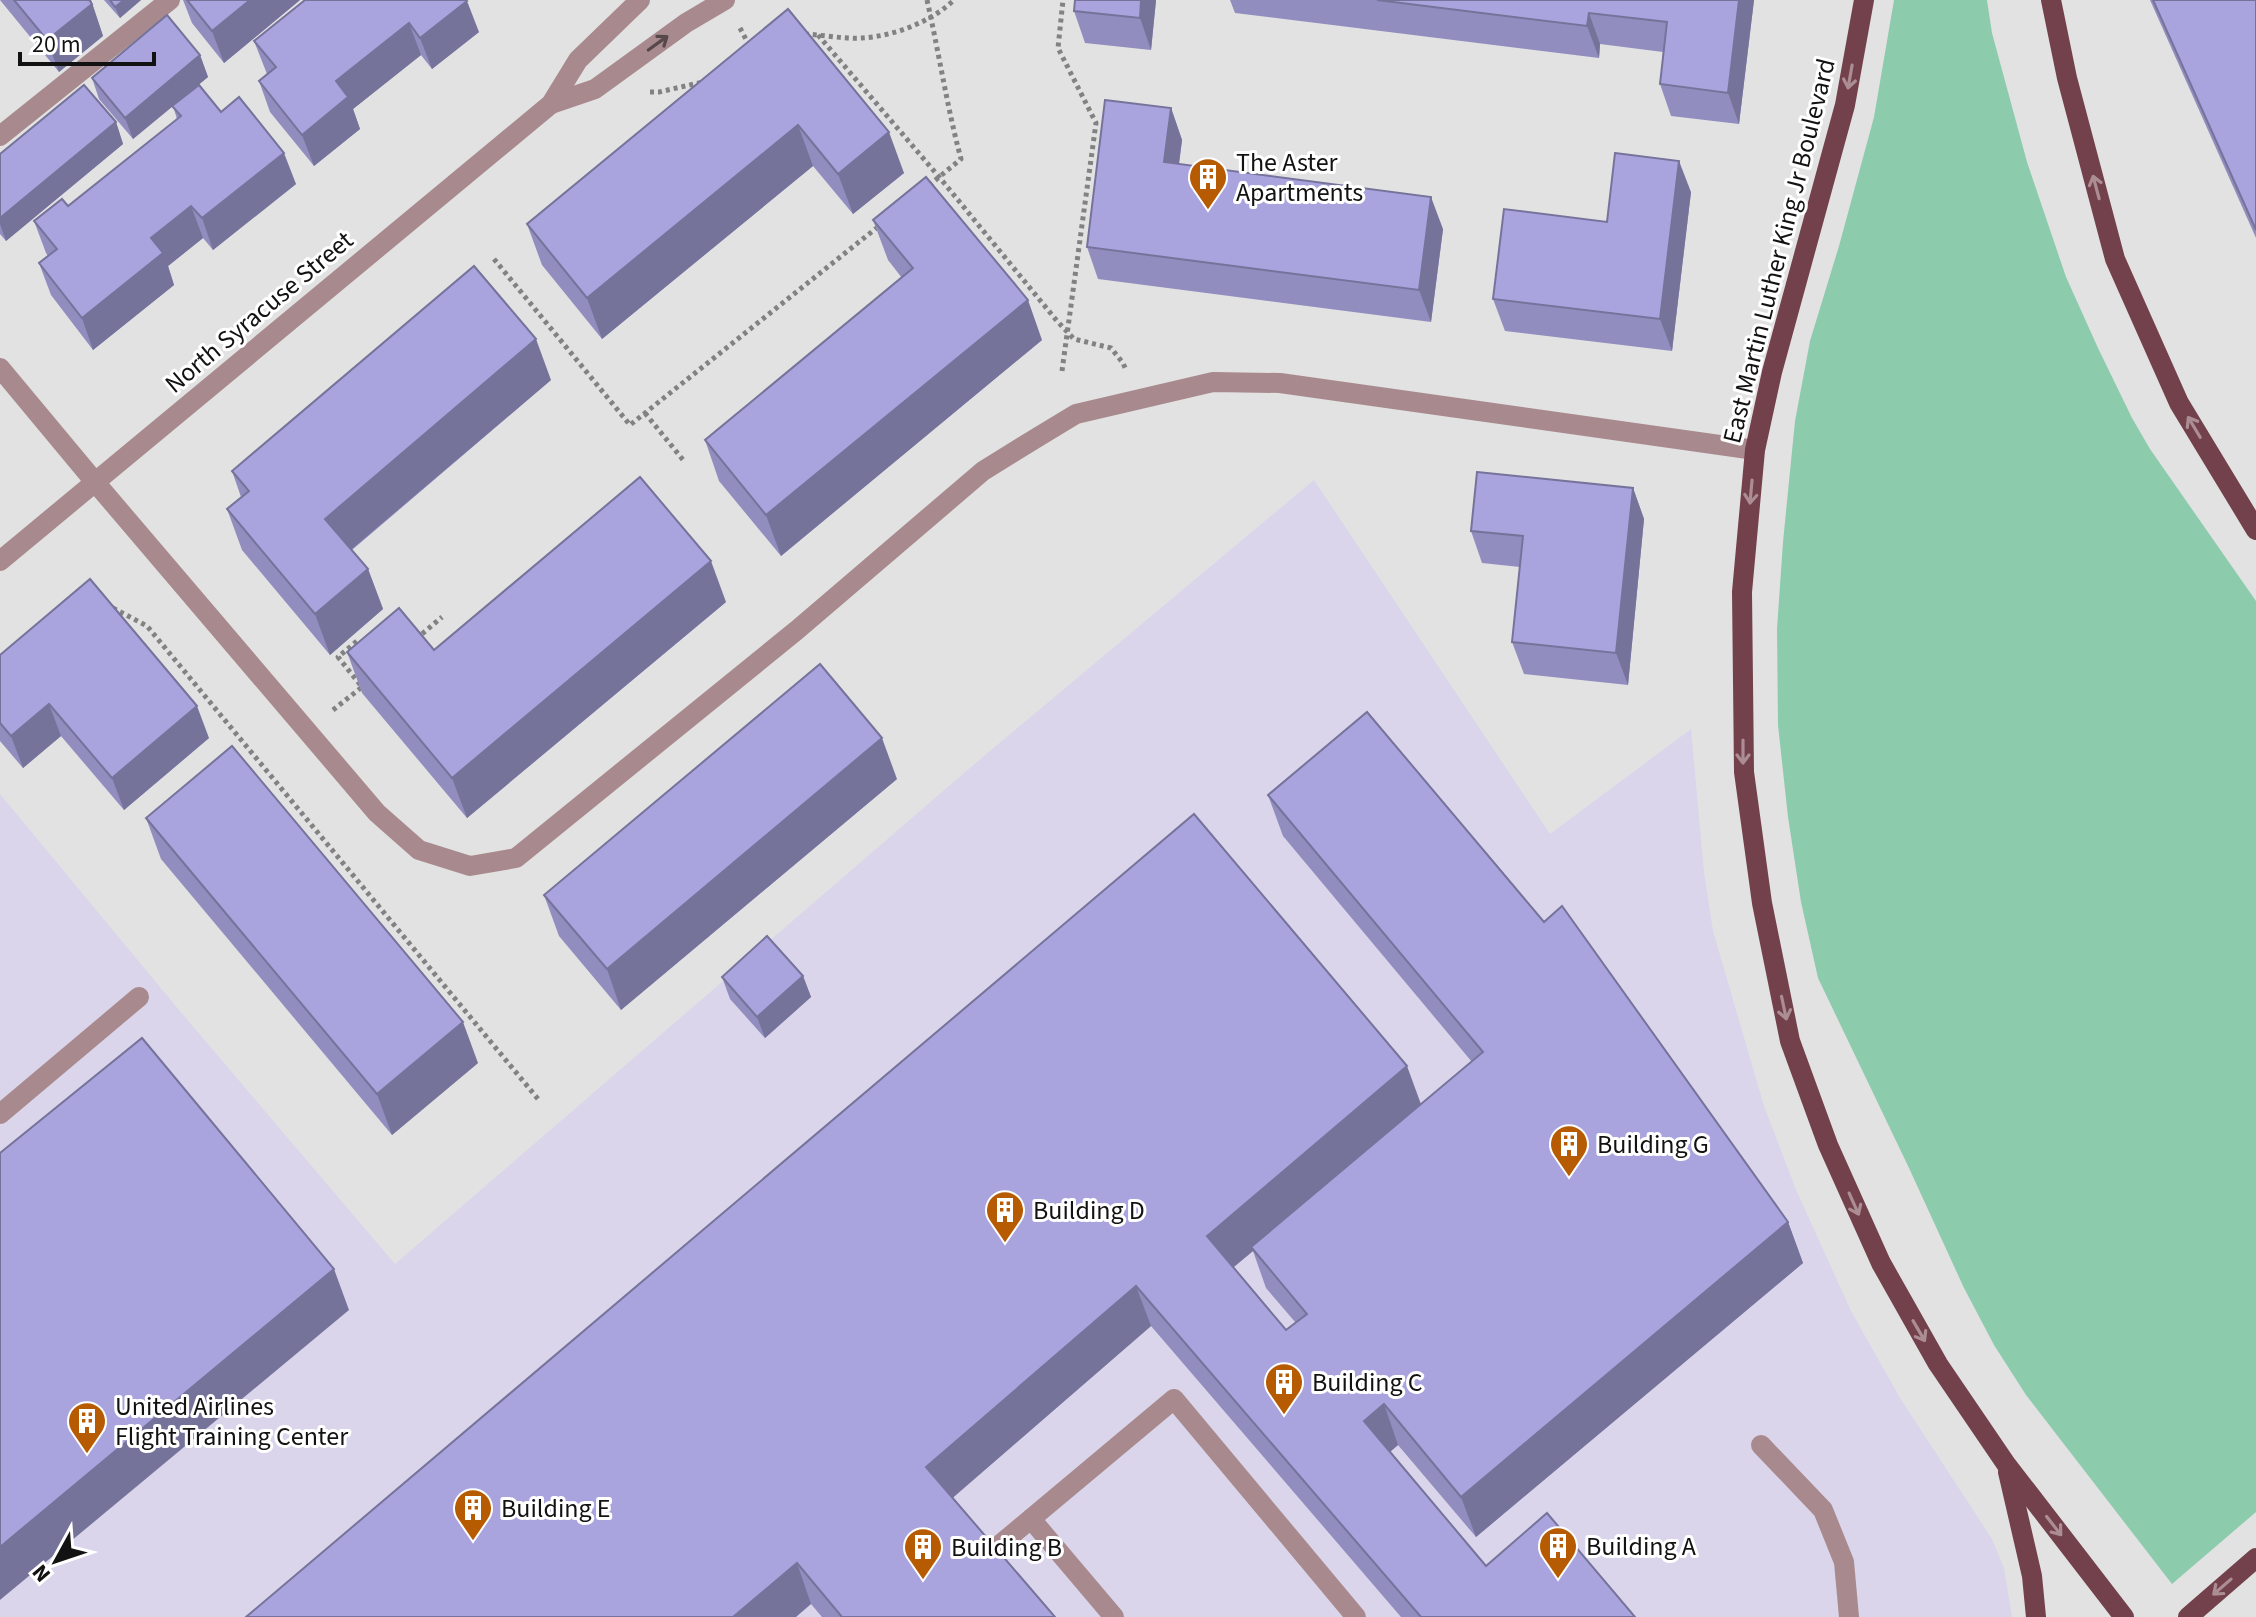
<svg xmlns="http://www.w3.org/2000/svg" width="2256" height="1617" font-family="'Source Sans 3',sans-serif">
  <rect width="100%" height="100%" fill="#e2e2e3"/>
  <path fill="#dad5eb" d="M1314 480 1550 834 1691 729 1704 872 1713 931 1764 1106 1797 1192 1851 1311 1900 1398 1992 1539 2004 1568 2012 1617H0V794L179 1010 395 1264 978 761Z"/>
  <path fill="#8dcbad" d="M1894 0H1987L1992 33 2027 162 2066 277 2098 348 2132 418 2150 449 2256 601V1512L2172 1584 2026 1395 1994 1345 1964 1288 1909 1168 1818 978 1801 902 1788 817 1778 725 1777 629 1783 542 1795 421 1810 341 1839 246 1874 117Z"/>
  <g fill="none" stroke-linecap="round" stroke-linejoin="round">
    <g stroke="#828283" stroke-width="5" stroke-dasharray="4 4" stroke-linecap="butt">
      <path d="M927 0C939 53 947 107 961 159L927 187"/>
      <path d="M740 28 749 45"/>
      <path d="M805 34C823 35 843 39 862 38 894 36 931 22 954 0"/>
      <path d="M818 35 940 178 1057 321 1074 339 1111 348 1123 363 1126 370"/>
      <path d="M650 92H659L703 82"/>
      <path d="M494 259 630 425 879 226"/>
      <path d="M1062 371 1096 123 1058 48 1063 0"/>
      <path d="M645 413 684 461"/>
      <path d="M113 608 147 626 538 1099"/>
      <path d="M416 639 442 617"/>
      <path d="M333 710 362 687 338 657 357 641 360 646"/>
    </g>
    <g stroke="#a88a8e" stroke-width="20">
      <path d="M551 104 595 89 686 23 725 0"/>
      <path d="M0 136 170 0"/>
      <path d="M0 368 95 482 377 813 419 850 470 866 516 858 797 630 983 471 1038 437 1076 414 1213 382 1280 383 1755 450"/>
      <path d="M0 561 551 104 578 60 640 0"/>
      <path d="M0 1114 139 997"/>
      <path d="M1761 1445 1823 1510 1844 1562 1849 1617"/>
      <path d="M1031 1519 1114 1617"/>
      <path d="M984 1558 1174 1399 1356 1617"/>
    </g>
    <g stroke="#73414b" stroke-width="20">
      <path d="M1864 0 1845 105 1772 372 1755 450 1742 592 1744 772 1762 903 1790 1041 1828 1145 1881 1263 1938 1364 2006 1464 2124 1617"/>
      <path d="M2051 0 2067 78 2115 259 2179 403 2256 530"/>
      <path d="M2008 1472 2032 1576 2036 1617"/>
      <path d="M2188 1617 2256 1558"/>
    </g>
  </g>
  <g fill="#918dbf" fill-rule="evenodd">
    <path d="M0 0H91L103 36 59 72Z"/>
    <path d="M104 0H141L120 18Z"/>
    <path d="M183 0H300L224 63 192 23Z"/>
    <path d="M305 0 479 32 432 69 421 55 353 109 360 129 314 166 270 112 259 81 267 74 254 41Z"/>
    <path d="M1075 0H1156L1151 50 1085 43 1074 11Z"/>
    <path d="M1230 0H1754L1739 124 1671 116 1660 84 1663 52 1600 44 1599 58 1235 13Z"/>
    <path d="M2150 0H2256V238Z"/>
    <path d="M788 9 904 173 853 214 813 166 602 339 542 265 527 224Z"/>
    <path d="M200 55 208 77 187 94 221 112 296 184 213 250 203 238 168 266 174 285 93 350 51 295 39 263 48 256 46 253 34 221 68 206 177 119 173 106 133 139 99 99 92 78Z"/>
    <path d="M1171 108 1182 140 1179 164 1443 229 1431 322 1098 279 1087 247Z"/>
    <path d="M116 122 123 144 6 241 0 234V154Z"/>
    <path d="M1691 192 1672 351 1505 331 1493 299 1607 222Z"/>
    <path d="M873 220 1042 340 781 556 719 481 705 440 902 278 888 260Z"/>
    <path d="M551 380 352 550 368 569 383 609 330 655 242 550 227 509 241 497 232 471Z"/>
    <path d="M1633 488 1644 519 1628 685 1524 674 1512 642 1520 567 1482 563 1471 531Z"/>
    <path d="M726 602 467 818 362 693 347 652 434 650Z"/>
    <path d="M0 655 209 738 124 810 61 736 23 768 0 741Z"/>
    <path d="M897 779 621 1010 559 936 544 895Z"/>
    <path d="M1268 795 1788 1222 1803 1263 1476 1537 1398 1445 1390 1452 1486 1566 1635 1617H1401L1151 1326 952 1498 1055 1617H822L811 1604 246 1617 1421 1104 1472 1062 1283 836ZM1253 1251 1266 1288 1296 1323 1286 1330 1233 1267Z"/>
    <path d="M146 818 478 1063 392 1135 161 859Z"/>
    <path d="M803 976 811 997 765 1038 730 999 722 977Z"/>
  </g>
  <g fill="#76739b">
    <path d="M80 0H91L103 36 59 72 47 40Z"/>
    <path d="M124 0H141L120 18 115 7Z"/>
    <path d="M250 0H300L224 63 212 31Z"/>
    <path d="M1141 0H1156L1151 50 1140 18Z"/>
    <path d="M1739 0H1754L1739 124 1728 93Z"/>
    <path d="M467 1 479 32 432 69 420 38Z"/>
    <path d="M1589 13 1600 44 1599 58 1587 26Z"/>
    <path d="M409 23 421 55 353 109 360 129 314 166 302 135 336 81Z"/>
    <path d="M200 55 208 77 133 139 125 118Z"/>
    <path d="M1171 108 1182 140 1175 194 1164 162Z"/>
    <path d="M116 122 123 144 6 241 0 224V218Z"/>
    <path d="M798 125 813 166 602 339 587 298Z"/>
    <path d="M889 132 904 173 853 214 838 174Z"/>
    <path d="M284 153 296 184 213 250 202 218Z"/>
    <path d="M1679 161 1691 192 1672 351 1660 319Z"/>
    <path d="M1431 197 1443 229 1431 322 1419 290Z"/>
    <path d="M191 206 203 238 168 266 174 285 93 350 82 318 151 238Z"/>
    <path d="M1028 300 1042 340 781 556 766 515Z"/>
    <path d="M536 339 551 380 340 559 325 519Z"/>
    <path d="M1633 488 1644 519 1628 685 1616 653Z"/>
    <path d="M711 561 726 602 467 818 452 778Z"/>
    <path d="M368 569 383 609 330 655 315 614Z"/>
    <path d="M49 704 61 736 23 768 11 736Z"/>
    <path d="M197 706 209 738 124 810 112 778Z"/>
    <path d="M882 738 897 779 621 1010 607 969Z"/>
    <path d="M803 976 811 997 765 1038 757 1017Z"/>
    <path d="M463 1022 478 1063 392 1135 377 1094Z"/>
    <path d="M1407 1066 1422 1107 1251 1247 1253 1251 1222 1277 1207 1236Z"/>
    <path d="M1788 1222 1803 1263 1476 1537 1461 1497Z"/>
    <path d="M334 1269 349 1310 0 1600V1547Z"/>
    <path d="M1136 1286 1151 1326 941 1508 926 1467Z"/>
    <path d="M1384 1404 1398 1445 1378 1462 1364 1421Z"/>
    <path d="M797 1563 811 1604 796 1617H733Z"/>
  </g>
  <g fill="#a9a4de" stroke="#76739b" stroke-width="2">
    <path d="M14 0H89L92 4 47 40Z"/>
    <path d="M110 0H124L115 7Z"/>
    <path d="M187 0H250L212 31Z"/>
    <path d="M305 0H466L467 1 420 38 409 23 336 81 348 97 302 135 259 81 276 67 254 41Z"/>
    <path d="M1075 0H1141L1140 18 1074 11Z"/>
    <path d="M1377 0H1739L1728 93 1660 84 1667 22 1589 13 1587 26Z"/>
    <path d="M2153 0H2256V230Z"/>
    <path d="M788 9 889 132 838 174 798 125 587 298 527 224Z"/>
    <path d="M167 15 200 55 125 118 92 78Z"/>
    <path d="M84 85 116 122 0 218V154Z"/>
    <path d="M199 85 221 112 239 97 284 153 202 218 191 206 151 238 163 253 82 318 39 263 57 249 34 221 62 199 68 206 181 116 172 106Z"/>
    <path d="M1105 100 1171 108 1164 162 1431 197 1419 290 1087 247Z"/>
    <path d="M1615 153 1679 161 1660 319 1493 299 1504 209 1607 222Z"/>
    <path d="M926 177 1028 300 766 515 705 440 913 268 873 220Z"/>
    <path d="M474 266 536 339 325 519 368 569 315 614 227 509 249 491 232 471Z"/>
    <path d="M1477 472 1633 488 1616 653 1512 642 1523 536 1471 531Z"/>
    <path d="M640 477 711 561 452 778 347 652 399 608 434 650Z"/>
    <path d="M90 579 197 706 112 778 49 704 11 736 0 723V655Z"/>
    <path d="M820 664 882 738 607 969 544 895Z"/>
    <path d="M1367 712 1544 922 1562 906 1788 1222 1461 1497 1384 1404 1364 1421 1486 1566 1547 1513 1635 1617H1421L1136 1286 926 1467 1055 1617H842L797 1563 733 1617H246L1194 814 1407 1066 1207 1236 1286 1330 1307 1314 1251 1247 1483 1052 1268 795Z"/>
    <path d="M232 746 463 1022 377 1094 146 818Z"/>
    <path d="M767 936 803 976 757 1017 722 977Z"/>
    <path d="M142 1038 334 1269 0 1547V1153Z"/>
  </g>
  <defs><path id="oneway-shaft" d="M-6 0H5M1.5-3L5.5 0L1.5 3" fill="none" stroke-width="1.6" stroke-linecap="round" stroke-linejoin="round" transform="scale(2)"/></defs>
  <use stroke="#56484a" href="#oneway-shaft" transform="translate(658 43) rotate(-36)"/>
  <g stroke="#ab8d93">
    <use href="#oneway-shaft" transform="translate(1850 77) rotate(100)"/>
    <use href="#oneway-shaft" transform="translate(2096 187) rotate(-105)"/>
    <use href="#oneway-shaft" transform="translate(2194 427) rotate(-121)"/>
    <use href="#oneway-shaft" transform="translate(1751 492) rotate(95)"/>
    <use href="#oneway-shaft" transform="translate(1743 752) rotate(90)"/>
    <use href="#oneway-shaft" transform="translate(1784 1008) rotate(78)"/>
    <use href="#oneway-shaft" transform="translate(1854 1204) rotate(66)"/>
    <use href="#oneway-shaft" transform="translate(1919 1331) rotate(60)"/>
    <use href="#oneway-shaft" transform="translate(2054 1526) rotate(52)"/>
    <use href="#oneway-shaft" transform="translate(2222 1587) rotate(139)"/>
  </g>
  <defs>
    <symbol id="building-pin" viewBox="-11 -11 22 30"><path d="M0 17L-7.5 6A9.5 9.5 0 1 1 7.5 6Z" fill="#b75b02" stroke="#fff"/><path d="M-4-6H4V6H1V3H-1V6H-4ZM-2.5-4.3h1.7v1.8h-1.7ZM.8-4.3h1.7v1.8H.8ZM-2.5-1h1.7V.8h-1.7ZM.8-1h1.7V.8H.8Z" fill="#fff"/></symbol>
  </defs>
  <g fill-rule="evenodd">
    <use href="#building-pin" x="1186" y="155" width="44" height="60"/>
    <use href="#building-pin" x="1547" y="1122" width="44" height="60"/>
    <use href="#building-pin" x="983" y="1188" width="44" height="60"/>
    <use href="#building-pin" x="1262" y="1360" width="44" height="60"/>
    <use href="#building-pin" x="65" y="1399" width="44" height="60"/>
    <use href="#building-pin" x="451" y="1486" width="44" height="60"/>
    <use href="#building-pin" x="1536" y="1524" width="44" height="60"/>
    <use href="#building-pin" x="901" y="1525" width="44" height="60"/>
  </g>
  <g text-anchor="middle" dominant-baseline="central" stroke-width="6" stroke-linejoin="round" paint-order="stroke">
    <g font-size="26" fill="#121212" stroke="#fff" text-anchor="start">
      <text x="1236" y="162">The Aster<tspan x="1236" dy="30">Apartments</tspan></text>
      <text x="1597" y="1144">Building G</text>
      <text x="1033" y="1210">Building D</text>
      <text x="1312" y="1382">Building C</text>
      <text x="115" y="1406">United Airlines<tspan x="115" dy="30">Flight Training Center</tspan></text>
      <text x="501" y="1508">Building E</text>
      <text x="1586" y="1546">Building A</text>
      <text x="951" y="1547">Building B</text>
    </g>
    <g font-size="26" fill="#121212" stroke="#fff">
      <text transform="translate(1779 251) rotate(-76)">East Martin Luther King Jr Boulevard</text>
      <text transform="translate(259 312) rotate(-40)">North Syracuse Street</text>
    </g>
  </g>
  <g transform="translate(56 1561) rotate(230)" stroke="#ffffff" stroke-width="6" paint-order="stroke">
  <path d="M0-6L14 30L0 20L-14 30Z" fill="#121212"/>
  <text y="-12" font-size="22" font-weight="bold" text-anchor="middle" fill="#121212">N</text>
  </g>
  <path d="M20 52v12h134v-12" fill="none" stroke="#121212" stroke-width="4"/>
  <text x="32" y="52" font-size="24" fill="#121212" stroke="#ffffff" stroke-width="6" paint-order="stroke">20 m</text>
</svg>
